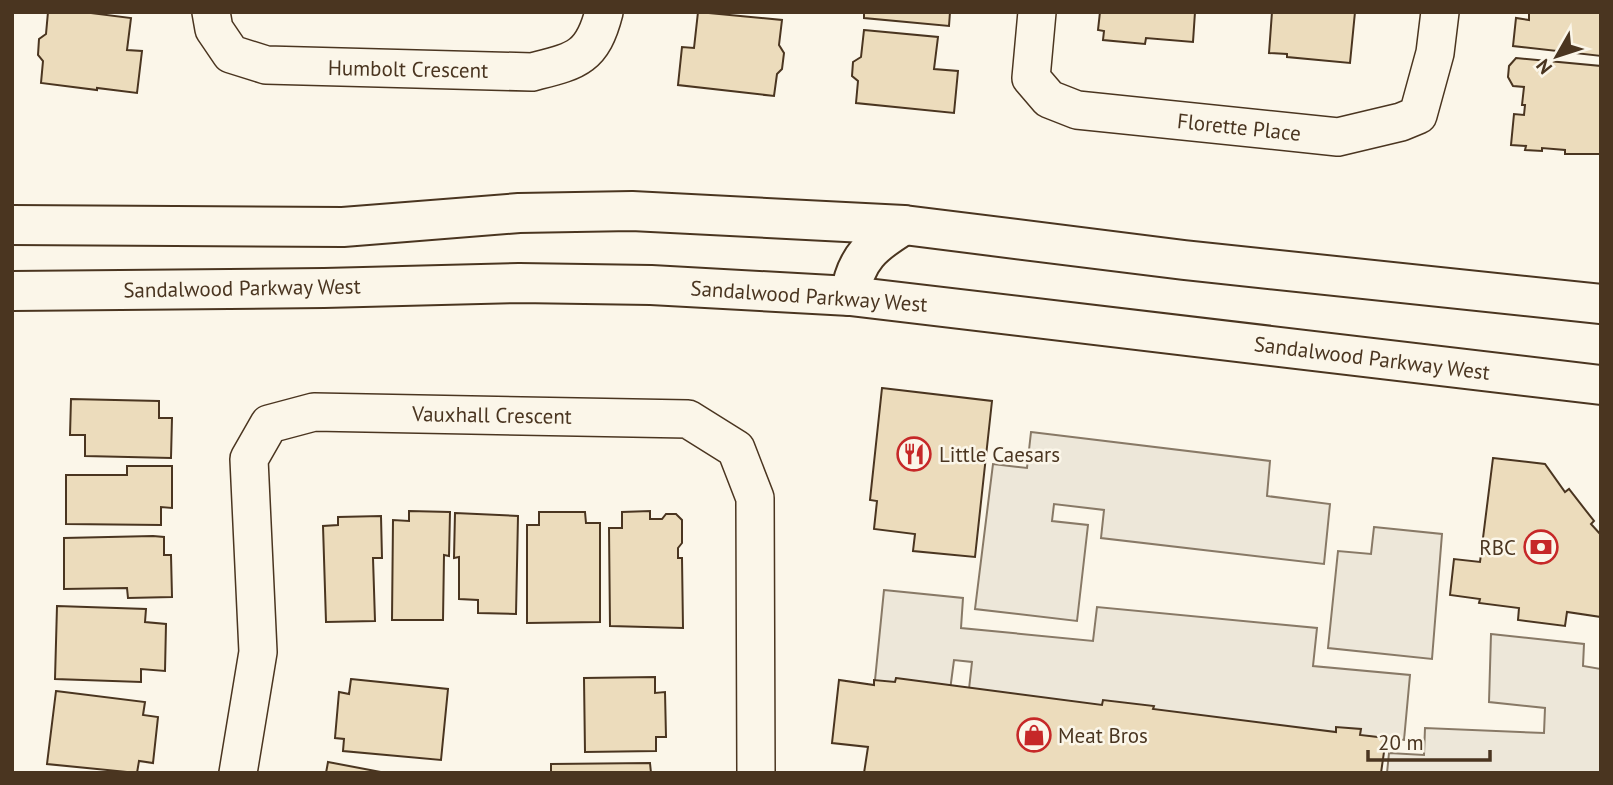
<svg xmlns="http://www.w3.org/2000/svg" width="1613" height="785" font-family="'PT Sans',sans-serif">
  <rect width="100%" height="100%" fill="#fbf6e9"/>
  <g fill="#ede7d9" stroke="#887966" stroke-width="2">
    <path d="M1031 432 1270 461 1267 496 1330 504 1324 564 1101 538 1104 510 1054 504 1052 521 1088 525 1077 621 975 609 993 464 1027 468Z"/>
    <path d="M1374 527 1442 534 1432 659 1328 648 1338 551 1371 554Z"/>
    <path d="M884 590 963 598 961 628 1093 641 1097 607 1317 628 1313 666 1410 675 1404 740 968 698 972 662 954 660 949 698 874 690Z"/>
    <path d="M1491 634 1584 644 1583 666 1601 669V773H1387L1389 753 1424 755 1425 728 1544 733 1545 708 1489 702Z"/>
  </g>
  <g fill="#ecdcbc" stroke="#4a3520" stroke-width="2">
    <path d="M48 12H83L131 18 127 50 142 51 137 93 97 88V90L41 83 43 61 38 55 39 39 46 34Z"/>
    <path d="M698 12 782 20 779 45 784 53 782 69 777 74 774 96 678 85 682 47 694 48Z"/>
    <path d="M864 12H950L949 26 864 18Z"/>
    <path d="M1100 12H1195L1193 42 1146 38 1145 44 1103 40 1104 31 1098 30Z"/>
    <path d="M1272 12H1355L1350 63 1287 57V54L1269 53Z"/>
    <path d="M1529 12H1601V56L1513 46 1516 18 1529 20Z"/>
    <path d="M864 30 938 37 934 69 958 71 954 113 856 103 858 81 852 76 853 62 861 57Z"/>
    <path d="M1516 58 1601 66V154H1565V150L1542 148V151L1525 150 1526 146 1511 145 1514 114 1524 115 1525 105H1522L1524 87 1513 86 1508 77 1509 66Z"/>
    <path d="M882 388 992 401 975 557 913 551 915 534 874 529 877 501 870 500Z"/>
    <path d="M71 399 159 401V418H172L171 458 85 456V435H70Z"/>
    <path d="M1493 458 1545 464 1565 492 1569 489 1594 521 1591 524 1601 535V617L1567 612 1565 626 1518 620 1519 608 1479 603 1480 599 1450 595 1454 559 1480 562Z"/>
    <path d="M127 466H172V508L161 507V525L66 524V475H127Z"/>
    <path d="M409 511 450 512 449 556 444 555 443 620H392L393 520 409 521Z"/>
    <path d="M650 511V519H662L666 514H676L682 520V543L678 548V558H682L683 628 610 626 609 528H622V512Z"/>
    <path d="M539 512H585L586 523H600V622L527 623V525H539Z"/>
    <path d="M455 513 518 516 516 614 478 613V600L459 599V557L454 558Z"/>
    <path d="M381 516 382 558H373L375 621 326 622 323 526 338 525V517Z"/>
    <path d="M153 536 164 537V555H171L172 597 128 598 127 588 64 589V538Z"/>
    <path d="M57 606 146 609 145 622 166 624 165 671 141 669V682L55 679Z"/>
    <path d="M655 677V693L665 692 666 737H656V751L585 752 584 678Z"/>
    <path d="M896 678 1102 705 1103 700 1154 706 1153 709 1336 732V727L1361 729 1360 735 1386 738 1381 773H864L868 747 832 743 839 680 874 685V680L895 682Z"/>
    <path d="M351 679 448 689 441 760 343 751 344 739 335 738 339 692 349 694Z"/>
    <path d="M56 691 145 702 143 715 158 717 153 763 139 761 137 773 47 764Z"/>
    <path d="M328 762 386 773H326Z"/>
    <path d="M650 763 651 773H551V764Z"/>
  </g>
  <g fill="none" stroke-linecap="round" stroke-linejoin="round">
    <defs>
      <g id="minor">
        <path d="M211 12 214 29 231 54 266 65 532 72C575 61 592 59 604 12"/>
        <path d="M1037 12 1031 78 1049 99 1077 110 1338 137 1401 122 1418 115 1435 53 1440 12"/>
        <path d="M238 773 258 652 249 459 269 424 314 412 688 419 736 449 755 498 756 773"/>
      </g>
      <g id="secondary">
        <path d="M12 225 343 227 519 213 632 211 904 225 1184 260 1601 304"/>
        <path d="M12 291 324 288 519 283 651 285 850 296 1601 385"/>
        <path d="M850 296C855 258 873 244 904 225"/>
      </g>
    </defs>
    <use href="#minor" stroke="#4a3520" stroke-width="40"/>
    <use href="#secondary" stroke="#4a3520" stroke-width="42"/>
    <use href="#minor" stroke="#fbf6e9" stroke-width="37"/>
    <use href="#secondary" stroke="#fbf6e9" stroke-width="38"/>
  </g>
  <defs>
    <symbol id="restaurant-ring" viewBox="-11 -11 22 22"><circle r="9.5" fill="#fbf6e9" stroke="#c62828" stroke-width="1.5"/><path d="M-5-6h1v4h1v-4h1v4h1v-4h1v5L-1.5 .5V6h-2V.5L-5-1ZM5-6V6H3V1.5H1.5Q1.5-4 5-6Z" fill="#c62828"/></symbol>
    <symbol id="bank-ring" viewBox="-11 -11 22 22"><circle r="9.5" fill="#fbf6e9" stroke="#c62828" stroke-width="1.5"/><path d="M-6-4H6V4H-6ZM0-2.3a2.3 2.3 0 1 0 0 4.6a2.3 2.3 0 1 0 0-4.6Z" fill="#c62828"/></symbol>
    <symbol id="shop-ring" viewBox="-11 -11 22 22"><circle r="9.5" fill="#fbf6e9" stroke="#c62828" stroke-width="1.5"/><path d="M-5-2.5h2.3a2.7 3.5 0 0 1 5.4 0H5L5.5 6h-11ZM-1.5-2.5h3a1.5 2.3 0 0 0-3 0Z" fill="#c62828"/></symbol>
  </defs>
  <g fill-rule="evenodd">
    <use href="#restaurant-ring" x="895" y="435" width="38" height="38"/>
    <use href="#bank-ring" x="1522" y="528" width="38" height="38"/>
    <use href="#shop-ring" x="1015" y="716" width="38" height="38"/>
  </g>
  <g text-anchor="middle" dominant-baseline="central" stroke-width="5" stroke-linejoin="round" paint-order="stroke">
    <g font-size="21" fill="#4a3520" stroke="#fbf6e9">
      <text transform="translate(408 69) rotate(1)">Humbolt Crescent</text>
      <text transform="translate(1239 127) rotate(6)">Florette Place</text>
      <text transform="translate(242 288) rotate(-1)">Sandalwood Parkway West</text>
      <text transform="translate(809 296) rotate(4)">Sandalwood Parkway West</text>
      <text transform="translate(1372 358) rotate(7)">Sandalwood Parkway West</text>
      <text transform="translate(492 415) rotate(1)">Vauxhall Crescent</text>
    </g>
    <g font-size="21" fill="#4a3520" stroke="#fbf6e9" text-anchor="start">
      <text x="939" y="454">Little Caesars</text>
      <text x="1516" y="547" text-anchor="end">RBC</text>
      <text x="1058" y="735">Meat Bros</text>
    </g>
  </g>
  <rect width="1613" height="785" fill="none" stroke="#4a3520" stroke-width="28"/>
  <g transform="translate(1557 56) rotate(231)" stroke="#fbf6e9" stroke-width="5" paint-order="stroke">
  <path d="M0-5L12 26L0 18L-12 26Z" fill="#4a3520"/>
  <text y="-10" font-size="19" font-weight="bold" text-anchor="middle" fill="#4a3520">N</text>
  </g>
  <path d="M1368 750v10h122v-10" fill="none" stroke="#4a3520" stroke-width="3.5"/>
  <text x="1378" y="750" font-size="21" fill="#4a3520" stroke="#fbf6e9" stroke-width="5" paint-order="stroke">20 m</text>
</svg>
